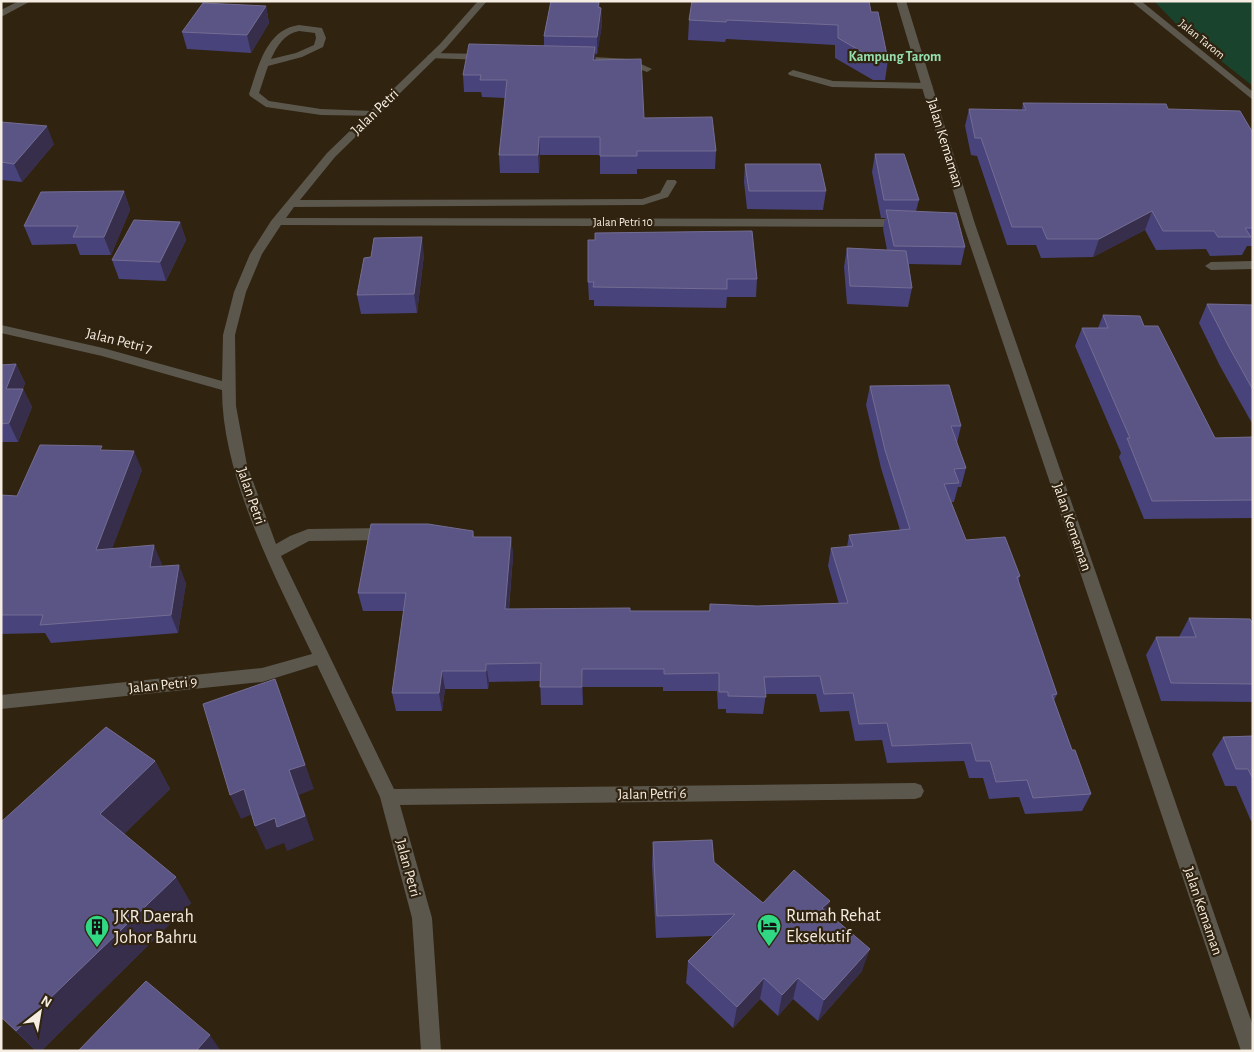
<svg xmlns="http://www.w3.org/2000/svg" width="1254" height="1052" font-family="'Alegreya Sans',sans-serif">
  <rect width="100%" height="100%" fill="#302310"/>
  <path fill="#19432d" d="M1154 1H1253V86L1184 32Z"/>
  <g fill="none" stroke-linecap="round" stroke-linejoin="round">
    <g fill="#5b574d" fill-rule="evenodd">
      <path d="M299 25 322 28 326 38 323 47 302 57 268 66 259 93 269 101 321 109 373 111 377 112 378 114 377 116 321 115 266 107 250 96 249 94C258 68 266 29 299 25ZM299 31 315 33 316 38 314 45 296 53 271 59C277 46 284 34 299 31Z"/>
      <path d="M432 53 486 54 491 57 486 60 428 58 427 56Z"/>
      <path d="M576 56 630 59 652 69 647 72 628 65 572 61 571 59Z"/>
      <path d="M793 70 833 81 928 83 933 86 928 89 832 87 789 75 788 73Z"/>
    </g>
    <g fill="#5b574d" fill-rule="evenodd">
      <path d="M19 1H31L1 17V10Z"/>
      <path d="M478 1H487L446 48 335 157 300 200 642 199 660 193 667 180H675L677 182 668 197 643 205 294 207 286 218 905 219 911 223 905 227 281 225 262 254 246 292 235 335 236 406 247 465 276 544 290 536 308 529 388 528 393 530 396 534 393 538 388 540 309 541 281 556 394 789 915 783 921 785 924 791 921 797 915 799 400 805 432 918 441 1051H421L412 918 380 797 317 665 262 682 1 709V695L262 668 312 654C275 577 222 476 222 390L102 356 1 333V325L103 348 222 381 223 335 234 292 250 254 271 221 327 153 440 44Z"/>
      <path d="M896 1H906L975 224 1253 1026V1051H1241L963 224Z"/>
      <path d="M1131 1H1141L1253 92V100Z"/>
      <path d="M1253 261V269L1211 270 1205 266 1211 262Z"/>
    </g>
  </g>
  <g fill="#48437a">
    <path d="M551 1H600V8H601L602 25 597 54H595V60L644 118 716 151 715 169H637V174H600V155H540L539 173H500L499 155 505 98 482 97 481 92H464L463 75 544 46V36Z"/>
    <path d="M266 6 269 23 251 53 187 49 182 32Z"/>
    <path d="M871 12 888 60 885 80H873L835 58V45L726 39 725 42 688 40 689 20Z"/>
    <path d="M1023 103 1168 109 1253 133V246H1247L1242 255 1210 256 1206 249 1156 250 1145 230 1093 257 1041 258 1036 245H1007L977 156 971 155 965 126 969 109 1022 110Z"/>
    <path d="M1 122 54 144 22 182 1 180Z"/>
    <path d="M875 154 919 200 916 211 965 247 961 265 909 264 912 288 908 307 847 304 844 267 847 248 887 250 883 229 885 218H881L872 172Z"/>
    <path d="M745 164 826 191 823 210 747 209 744 182Z"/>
    <path d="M124 191 130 210 111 255H80L76 244 32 245 24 226Z"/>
    <path d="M180 222 186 240 166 281 119 279 112 260Z"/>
    <path d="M595 240 757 279 756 297H727L726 308 594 306V300H589L588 282Z"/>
    <path d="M424 255 417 313 361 314 357 295Z"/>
    <path d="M1207 304 1253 305V425L1220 366 1199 323Z"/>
    <path d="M1103 315 1144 326 1215 438 1253 437V518L1144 519 1119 457 1121 453 1075 346 1082 328H1098Z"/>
    <path d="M16 364 25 383 23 389 32 407 18 442H1V365Z"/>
    <path d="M870 386 961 426 957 443 966 468 961 487H958L954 502H951L966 540 1020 576 1018 582 1057 694 1054 700 1072 750 1091 794 1082 811 1025 814 1019 797 989 799 983 778H969L964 761 887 763 882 740 855 741 849 711 820 712 816 694H766L763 714 726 713V709H718L717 691H663V687H583V705H541L540 681 489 682 488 689H445L442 711H396L392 693 404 611H363L358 593 473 531 474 537H511L513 556 509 609 630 611H709L710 604 757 606 839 604 828 566 831 548 847 547 849 535 900 530 881 468 866 405Z"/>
    <path d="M104 450 142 470 112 548 162 564 161 566 186 583 178 633 51 643 45 633 1 634V495L17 496Z"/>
    <path d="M1189 618 1253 624V702L1161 701 1146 655 1156 637H1179Z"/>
    <path d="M1253 736V821H1251L1236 786H1225L1212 754 1223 737Z"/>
    <path d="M155 761 170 789 124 834 191 903 41 1051H36L1 1017V822Z"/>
    <path d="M653 842 714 862 763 903 830 901 827 912 862 971 818 1021 793 999 778 1016 760 999 733 1028 686 983 688 961 713 936 656 938 652 865Z"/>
  </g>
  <g fill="#372e4b">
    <path d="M599 1H600V8L598 7Z"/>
    <path d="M266 6 269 23 251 53 247 35Z"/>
    <path d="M601 8 602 25 597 54V37Z"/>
    <path d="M595 47 596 64 593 60Z"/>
    <path d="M47 126 54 144 22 182 14 164Z"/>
    <path d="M539 137 540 155 539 173 538 155Z"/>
    <path d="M124 191 130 210 111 255 104 237Z"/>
    <path d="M1152 211 1145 230 1093 257 1099 239Z"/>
    <path d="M180 222 186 240 166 281 160 262Z"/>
    <path d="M422 237 424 255 417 313 414 294Z"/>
    <path d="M16 364 25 383 15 408 6 389Z"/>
    <path d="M23 389 32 407 18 442 9 423Z"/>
    <path d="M134 451 142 470 105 568 96 550Z"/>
    <path d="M511 537 513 556 507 627 505 609Z"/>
    <path d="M154 545 162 564 158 586 150 567Z"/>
    <path d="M179 565 186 583 178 633 171 615Z"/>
    <path d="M486 664 489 682 488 689 486 671Z"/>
    <path d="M582 669 583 687V705L582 687Z"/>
    <path d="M442 671 445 689 442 711 439 693Z"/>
    <path d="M275 679 314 789 299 795 314 840 287 851 284 843 266 850 255 826 289 770Z"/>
    <path d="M155 761 170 789 117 841 100 814Z"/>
    <path d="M244 789 255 813 241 819 230 795Z"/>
    <path d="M176 877 191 903 41 1051H36L16 1031Z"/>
    <path d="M830 901 824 923 822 908Z"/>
    <path d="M870 949 862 971 818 1021 824 1000Z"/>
    <path d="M764 978 760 999 733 1028 737 1007Z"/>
    <path d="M798 978 793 999 778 1016 782 995Z"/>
    <path d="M210 1035 221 1051H196Z"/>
  </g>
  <g fill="#5b5585" stroke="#736d93">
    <path d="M551 1H599L598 7 601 8 597 37 544 36Z"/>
    <path d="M692 1H869L871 12H878L888 60H876L838 38V25L727 20 726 22 689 20Z"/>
    <path d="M203 3 266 6 247 35 182 32Z"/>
    <path d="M469 44 595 47 593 60 641 59 644 118 712 117 716 151H637V156H600V137H539L538 155H499L507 80H480L481 75H463Z"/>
    <path d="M1023 103 1166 104 1168 109 1240 111 1253 133V228H1245L1251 237H1218L1214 231H1163L1152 211 1099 239H1047L1042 227H1012L981 138H975L969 109 1026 110Z"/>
    <path d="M1 122 47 126 14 164 1 162Z"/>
    <path d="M875 154H904L919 200H884Z"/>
    <path d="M745 164H820L826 191H749Z"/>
    <path d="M124 191 104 237H73L78 226H24L41 192Z"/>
    <path d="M886 210 956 213 965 247 894 246Z"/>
    <path d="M134 220 180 222 160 262 112 260Z"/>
    <path d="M752 231 757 279H727V289L593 287 594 282H588V240H595V233Z"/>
    <path d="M422 237 414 294 357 295 364 258 371 257 374 238Z"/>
    <path d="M847 248 906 251 912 288 850 286Z"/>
    <path d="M1207 304 1253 305V390L1229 347Z"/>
    <path d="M1103 315 1140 316 1144 326H1158L1215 438 1253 437V500L1152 501 1127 438H1130L1082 328H1108Z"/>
    <path d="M16 364 6 389H23L9 423 1 424V365Z"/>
    <path d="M949 385 961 426H951L966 468 954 469 959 483 944 484 966 540 1005 537 1020 576 1017 577 1057 694 1052 695 1072 750H1075L1091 794 1033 798 1027 780 996 782 990 761H976L971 743 892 746 887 723 859 724 853 693 824 694 820 676 764 677 766 697 728 696V692H719V673L664 674V669H582V687H540L541 663 486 664V671H442L439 693H392L406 593H358L371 524H428L473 531V537H511L505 609 630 608V611H710V604L757 606 848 603 831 548 853 546 849 535 910 529 885 450 870 386Z"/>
    <path d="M40 445 102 446 100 450 134 451 96 550 154 545 150 567 179 565 171 615 40 625 43 615H1V495L17 496Z"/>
    <path d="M1189 618 1250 619 1253 624V684L1171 683 1156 637H1196Z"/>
    <path d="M275 679 305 765 289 770 305 816 277 827 275 818 255 826 244 789 230 795 203 704Z"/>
    <path d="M106 727 155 761 100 814 176 877 16 1031 1 1017V822Z"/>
    <path d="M1253 736V779L1248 769H1236L1223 737Z"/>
    <path d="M712 840 714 862 763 903 794 870 830 901 822 908 870 949 824 1000 798 978 782 995 764 978 737 1007 688 961 735 914 657 916 653 842Z"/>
    <path d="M146 981 210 1035 196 1051H78Z"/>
  </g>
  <defs>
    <symbol id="hotel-pin" viewBox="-11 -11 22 30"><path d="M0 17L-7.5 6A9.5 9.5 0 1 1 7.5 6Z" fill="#30d883" stroke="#302310"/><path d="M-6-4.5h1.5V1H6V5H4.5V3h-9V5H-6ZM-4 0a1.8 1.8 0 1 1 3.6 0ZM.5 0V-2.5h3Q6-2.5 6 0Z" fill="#111"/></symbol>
    <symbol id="building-pin" viewBox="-11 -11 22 30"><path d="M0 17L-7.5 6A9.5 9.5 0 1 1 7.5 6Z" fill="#30d883" stroke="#302310"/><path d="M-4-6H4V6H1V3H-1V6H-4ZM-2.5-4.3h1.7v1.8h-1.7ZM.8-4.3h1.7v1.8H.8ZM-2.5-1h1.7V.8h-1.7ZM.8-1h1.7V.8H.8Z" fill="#111"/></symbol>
  </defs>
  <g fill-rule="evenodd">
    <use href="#hotel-pin" x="755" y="912" width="28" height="38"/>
    <use href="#building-pin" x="83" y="913" width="28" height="38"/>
  </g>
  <g text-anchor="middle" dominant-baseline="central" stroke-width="4.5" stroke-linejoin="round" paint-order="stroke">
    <g font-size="12" fill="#f5ede1" stroke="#302310">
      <text transform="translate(1202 39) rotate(39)">Jalan Tarom</text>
      <text x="623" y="222">Jalan Petri 10</text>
    </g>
    <g font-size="14" font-weight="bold" fill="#96e0b0" stroke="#302310">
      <text x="895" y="57">Kampung Tarom</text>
    </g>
    <g font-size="15" fill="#f5ede1" stroke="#302310">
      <text transform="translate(375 112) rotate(-44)">Jalan Petri</text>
      <text transform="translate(945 143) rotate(73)">Jalan Kemaman</text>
      <text transform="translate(119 341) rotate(14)">Jalan Petri 7</text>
      <text transform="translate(251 496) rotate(71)">Jalan Petri</text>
      <text transform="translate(1072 527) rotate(71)">Jalan Kemaman</text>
      <text transform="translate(163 685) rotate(-6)">Jalan Petri 9</text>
      <text transform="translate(652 794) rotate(-1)">Jalan Petri 6</text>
      <text transform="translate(408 868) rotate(75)">Jalan Petri</text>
      <text transform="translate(1203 911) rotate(71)">Jalan Kemaman</text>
    </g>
    <g font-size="18" fill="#f5ede1" stroke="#302310" text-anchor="start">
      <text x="786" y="916">Rumah Rehat<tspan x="786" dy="21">Eksekutif</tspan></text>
      <text x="114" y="917">JKR Daerah<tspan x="114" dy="21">Johor Bahru</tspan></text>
    </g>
  </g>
  <rect width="1254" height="1052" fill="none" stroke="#f5ede1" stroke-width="5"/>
  <g transform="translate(40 1012) rotate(31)" stroke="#302310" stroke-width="4" paint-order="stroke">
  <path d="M0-4L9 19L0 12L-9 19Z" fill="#f5ede1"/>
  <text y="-8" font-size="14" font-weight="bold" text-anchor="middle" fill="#f5ede1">N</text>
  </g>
</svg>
